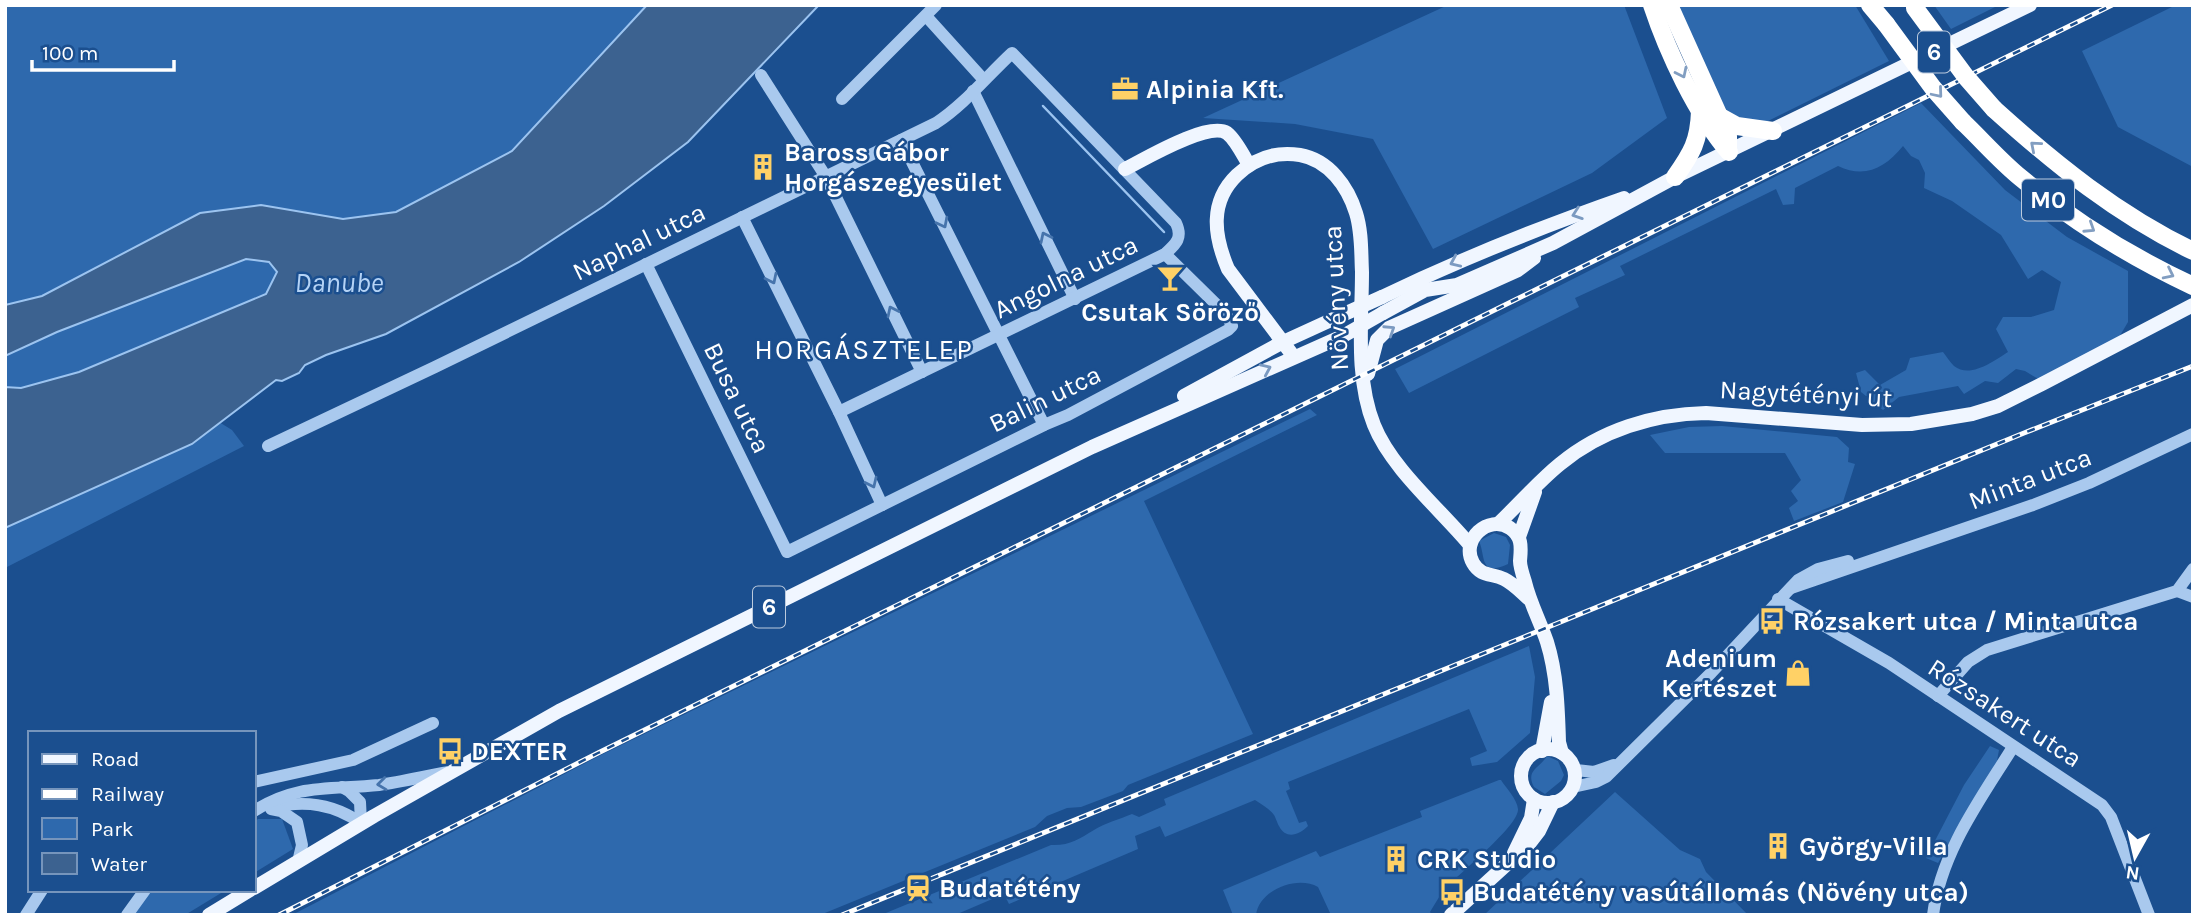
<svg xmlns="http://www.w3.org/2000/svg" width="2198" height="920" font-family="Karla,sans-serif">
  <rect width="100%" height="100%" fill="#1b4f8f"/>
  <g fill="#2e69ad">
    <path d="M5 5H647L512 151 396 212 343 219 261 205 42 296 5 305Z"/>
    <path d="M1448 5H1624L1667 118 1592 173 1433 249 1373 139 1295 124 1203 118Z"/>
    <path d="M1676 5H1855L1889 61 1768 121 1750 125 1723 108Z"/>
    <path d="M1934 5H1999L1951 29Z"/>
    <path d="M2176 5H2193V167L2118 127 2082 51Z"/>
    <path d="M1921 103 2005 190 2067 237 2128 271V322L2118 339 2040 380 2025 371 2016 369 1998 383 1985 381 1964 394 1958 386 1899 397 1883 410 1872 402 1871 396H1866L1861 392 1856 373 1865 370 1880 385 1906 370 1910 358 1943 352C1946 356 1950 362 1954 366 1970 379 1994 361 2008 352L1996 329 2003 317H2031L2054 310 2061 282 2042 270 2028 279 2001 235 1952 201 1924 188 1925 173 1919 160 1911 156 1903 146C1885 168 1865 179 1838 166L1795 188 1794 204 1783 205 1776 189 1620 266 1625 275 1575 298 1579 307 1409 393 1395 369Z"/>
    <path d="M246 259 269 262 277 272 266 294 79 372 21 388 5 387V356L8 354 57 332Z"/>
    <path d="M1310 409 1317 415 1144 501 1253 734 1128 785 1123 791 1081 807 1067 808 1047 816 1035 827 820 915H292L599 756Z"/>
    <path d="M219 422 232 430 244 446 5 568V528L192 444Z"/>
    <path d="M1722 426 1837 437 1849 448 1848 462 1855 464 1843 502 1794 521 1789 508 1798 501 1791 491 1801 480 1785 453H1665L1650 435 1689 427Z"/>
    <path d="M1494 533 1506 537 1510 545 1508 564C1479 577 1486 557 1479 541Z"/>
    <path d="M1529 646 1535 677 1530 733 1497 762 1472 766 1470 758 1487 751 1469 709 1288 782 1290 789 1286 791 1299 823 1306 821 1308 826C1299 835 1286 840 1279 826 1278 825 1275 816 1274 815 1270 809 1261 804 1255 800L1165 837 1160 826 1135 836 1138 849 1009 904 1004 894 955 915H881L1051 845C1069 846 1079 839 1094 830 1105 823 1120 819 1132 814L1139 817 1166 805 1164 799Z"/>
    <path d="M1990 746 1999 750 1996 766 1938 863 1926 858 1964 785Z"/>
    <path d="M1547 756 1558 761 1564 775 1561 781 1545 794 1534 787C1525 770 1540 768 1547 756Z"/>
    <path d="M1499 780H1501C1506 788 1517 799 1518 809 1519 826 1459 873 1445 889 1439 896 1435 904 1430 912L1432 915H1331L1318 887C1297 875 1259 890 1256 915H1233L1223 890 1316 851 1320 857 1422 817 1420 811Z"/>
    <path d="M1615 792 1680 850 1700 859 1706 872 1748 915H1484Z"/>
    <path d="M258 819H282L293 849 254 873V822Z"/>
    <path d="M153 890H226L185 915H134L145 898Z"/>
  </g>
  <path fill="#3c6290" stroke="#9cc4f0" stroke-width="2" d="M647 5H819L688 142 604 206 519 262 386 334 326 355 305 365 299 373 282 381 276 380 192 444 5 528V387L21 388 79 372 266 294 277 272 269 262 246 259 57 332 5 356V305L42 296 200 213 261 205 343 219 396 212 512 151Z"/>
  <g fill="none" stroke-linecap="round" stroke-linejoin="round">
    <path stroke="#9cc4f0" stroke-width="2.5" d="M1043 106 1164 232"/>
    <g stroke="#a9c9ee" stroke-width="12">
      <path d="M926 16 983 79"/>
      <path d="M761 75 826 177 922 372"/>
      <path d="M973 91 1075 299"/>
      <path d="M842 99 936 5"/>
      <path d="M901 140 1044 425"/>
      <path d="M742 217 839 412 882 505"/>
      <path d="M646 264 787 552 1044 425 1068 415 1228 330 1232 326 1226 314 1165 254"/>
      <path d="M268 446 435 367 936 123C965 104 987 76 1012 53L1176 223C1183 238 1176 244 1165 254L839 412"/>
      <path d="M1791 588 2033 505 2089 483 2193 434"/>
      <path d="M2177 591 2193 597"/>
      <path d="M1778 599 1889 663 2102 805 2111 817 2149 915"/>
      <path d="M1938 696 1968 662 1987 650 2177 591 2193 569"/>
      <path d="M1576 770 1594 772 1614 765"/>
      <path d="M254 782 353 760 433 723"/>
      <path d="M342 787 349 791 360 802 361 823"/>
      <path d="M1573 787 1596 782 1606 777 1711 673 1798 580 1818 569 1848 561"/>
      <path d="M274 807C306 800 334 804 361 823"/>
      <path d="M271 809 281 811 297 822 302 845 298 862"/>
      <path d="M254 811C298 783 331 790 379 785 402 782 425 776 448 772"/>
      <path d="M26 915 42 890"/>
      <path d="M127 915 145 890"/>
      <path d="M1933 915C1941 852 1980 800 2013 747"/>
    </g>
    <g stroke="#f0f6ff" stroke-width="14">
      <path d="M1125 169C1145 159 1208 121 1227 133 1236 140 1243 155 1249 165"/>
      <path d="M1382 297C1461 259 1541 227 1624 198"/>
      <path d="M1383 313 1425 290 1457 285 1553 243 1675 177 2030 5"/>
      <path d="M1294 357 1228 269C1214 236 1209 202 1237 175 1255 158 1275 151 1300 155 1329 160 1348 187 1356 213 1362 232 1361 252 1362 272 1362 321 1355 378 1374 425 1391 468 1440 509 1470 545"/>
      <path d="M1368 374 1377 340 1389 328 1518 270 1534 258"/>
      <path d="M1184 396 1283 342 1342 315"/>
      <path d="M1498 524C1518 505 1539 481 1560 464 1601 430 1653 414 1706 413L1862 425 1911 424 1972 414 1998 406 2042 384 2193 305"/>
      <path d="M1519 537 1535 492"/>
      <path d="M1529 599C1521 592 1514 584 1504 579 1492 573 1481 577 1473 563 1460 540 1488 514 1510 528 1523 537 1521 548 1520 561 1520 567 1523 576 1525 582 1530 603 1540 621 1547 642 1557 674 1558 709 1559 742L1562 753"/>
      <circle cx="1548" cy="776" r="27"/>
      <path d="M1542 751 1551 702"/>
      <path d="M1514 853 1531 818 1534 799"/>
      <path d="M254 888 374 816 559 711 1092 447 1343 336"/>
      <path d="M209 915 250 890"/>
      <path d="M1451 915 1529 844 1539 831 1553 802"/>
    </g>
    <g stroke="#fff" stroke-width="18">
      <path d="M1652 5C1668 53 1696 113 1729 152"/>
      <path d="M1669 5 1728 136V149"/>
      <path d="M1870 5 1886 24"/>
      <path d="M1994 109C2055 164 2118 215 2193 251"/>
      <path d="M1719 116 1737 126 1773 131"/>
      <path d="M1963 122C1982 140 2000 161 2021 178 2073 221 2131 257 2193 286"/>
      <path d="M1675 177C1692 153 1699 141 1700 111"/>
    </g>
    <defs>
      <g id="rail">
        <path d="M279 915 598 753 2112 5"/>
        <path d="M842 915 2024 433 2193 366"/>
      </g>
    </defs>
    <use href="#rail" stroke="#fff" stroke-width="5"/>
    <use href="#rail" stroke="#1b4f8f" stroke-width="2.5" stroke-dasharray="8" stroke-linecap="butt"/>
    <g stroke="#f0f6ff" stroke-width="14">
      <path d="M1342 315 1382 297"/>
      <path d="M1343 336 1383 313"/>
    </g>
    <g stroke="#fff" stroke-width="18">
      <path d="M1915 8 1966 77 1994 109"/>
      <path d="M1886 24 1933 88 1963 122"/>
    </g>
  </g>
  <defs><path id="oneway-chevron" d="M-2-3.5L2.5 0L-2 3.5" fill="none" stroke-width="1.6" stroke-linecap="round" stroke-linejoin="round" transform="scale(1.75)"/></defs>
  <g stroke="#829ec1">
    <use href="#oneway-chevron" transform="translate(1682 73) rotate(64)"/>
    <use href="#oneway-chevron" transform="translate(1938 93) rotate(50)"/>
    <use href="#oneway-chevron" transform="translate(2035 146) rotate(-139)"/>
    <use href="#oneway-chevron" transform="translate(2090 228) rotate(33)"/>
    <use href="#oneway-chevron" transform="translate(2169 274) rotate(26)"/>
  </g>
  <g stroke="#7b9ac1">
    <use href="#oneway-chevron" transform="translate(1577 214) rotate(161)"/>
    <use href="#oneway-chevron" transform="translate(1455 262) rotate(156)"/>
    <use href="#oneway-chevron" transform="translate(1390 330) rotate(-33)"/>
    <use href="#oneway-chevron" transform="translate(1266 369) rotate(-24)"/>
  </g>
  <g stroke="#4674ac">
    <use href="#oneway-chevron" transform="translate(943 223) rotate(63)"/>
    <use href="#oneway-chevron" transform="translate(1045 237) rotate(-116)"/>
    <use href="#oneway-chevron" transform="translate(772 279) rotate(64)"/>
    <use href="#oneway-chevron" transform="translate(892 311) rotate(-116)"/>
    <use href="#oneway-chevron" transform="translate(872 483) rotate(65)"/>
    <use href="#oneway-chevron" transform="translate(382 784) rotate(173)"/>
  </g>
  <defs>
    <symbol id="office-bare" viewBox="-9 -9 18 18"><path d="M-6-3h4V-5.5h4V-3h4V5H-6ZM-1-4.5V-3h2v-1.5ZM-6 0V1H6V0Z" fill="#ffd166" stroke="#1b4f8f" stroke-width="2.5" paint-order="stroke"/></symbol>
    <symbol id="building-bare" viewBox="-9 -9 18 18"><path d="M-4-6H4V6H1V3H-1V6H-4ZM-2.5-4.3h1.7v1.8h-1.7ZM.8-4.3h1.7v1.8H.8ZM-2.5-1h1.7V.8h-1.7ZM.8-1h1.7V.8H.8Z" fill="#ffd166" stroke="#1b4f8f" stroke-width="2.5" paint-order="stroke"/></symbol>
    <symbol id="bar-bare" viewBox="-9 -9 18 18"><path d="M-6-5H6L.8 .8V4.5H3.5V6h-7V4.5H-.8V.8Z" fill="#ffd166" stroke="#1b4f8f" stroke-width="2.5" paint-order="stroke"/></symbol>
    <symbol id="bus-bare" viewBox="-9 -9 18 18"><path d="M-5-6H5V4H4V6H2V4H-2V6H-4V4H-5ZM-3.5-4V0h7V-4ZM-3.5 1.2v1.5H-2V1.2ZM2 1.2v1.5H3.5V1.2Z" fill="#ffd166" stroke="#1b4f8f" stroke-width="2.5" paint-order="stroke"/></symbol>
    <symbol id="shop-bare" viewBox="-9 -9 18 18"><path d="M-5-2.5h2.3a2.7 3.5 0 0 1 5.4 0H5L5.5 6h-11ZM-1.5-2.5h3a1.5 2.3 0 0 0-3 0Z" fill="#ffd166" stroke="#1b4f8f" stroke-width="2.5" paint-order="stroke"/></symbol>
    <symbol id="station-bare" viewBox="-9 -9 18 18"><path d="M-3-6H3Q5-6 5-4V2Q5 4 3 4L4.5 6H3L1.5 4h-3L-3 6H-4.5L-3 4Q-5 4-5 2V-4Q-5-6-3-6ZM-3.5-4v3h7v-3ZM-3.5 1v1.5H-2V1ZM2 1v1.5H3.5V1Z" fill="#ffd166" stroke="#1b4f8f" stroke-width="2.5" paint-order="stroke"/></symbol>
  </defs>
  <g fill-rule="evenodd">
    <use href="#office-bare" x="1106" y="70" width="38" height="38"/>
    <use href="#building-bare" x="744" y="148" width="38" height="38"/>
    <use href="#bar-bare" x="1151" y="259" width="38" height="38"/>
    <use href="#bus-bare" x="1753" y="602" width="38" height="38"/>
    <use href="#shop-bare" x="1779" y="654" width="38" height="38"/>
    <use href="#bus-bare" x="431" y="732" width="38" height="38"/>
    <use href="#building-bare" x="1759" y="827" width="38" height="38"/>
    <use href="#building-bare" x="1377" y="840" width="38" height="38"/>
    <use href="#station-bare" x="899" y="869" width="38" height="38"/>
    <use href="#bus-bare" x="1433" y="873" width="38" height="38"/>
  </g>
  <g text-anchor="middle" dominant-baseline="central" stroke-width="5" stroke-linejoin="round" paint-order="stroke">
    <g fill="#1b4f8f" stroke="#bbcadd" stroke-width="2">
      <rect x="1918" y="31.5" width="32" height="41" rx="5"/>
      <rect x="2022" y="179.5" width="52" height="41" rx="5"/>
      <rect x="753" y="586.5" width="32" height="41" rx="5"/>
    </g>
    <g font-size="24" font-weight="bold" fill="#fff">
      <text x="1934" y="52">6</text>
      <text x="2048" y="200">M0</text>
      <text x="769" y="607">6</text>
    </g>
    <g font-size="26" font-weight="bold" fill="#fff" stroke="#1b4f8f" text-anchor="start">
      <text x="1146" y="89">Alpinia Kft.</text>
      <text x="784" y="152">Baross Gábor<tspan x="784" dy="30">Horgászegyesület</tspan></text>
      <text x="1170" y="312" text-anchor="middle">Csutak Söröző</text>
      <text x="1793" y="621">Rózsakert utca / Minta utca</text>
      <text x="1777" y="658" text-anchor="end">Adenium<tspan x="1777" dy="30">Kertészet</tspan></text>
      <text x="471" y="751">DEXTER</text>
      <text x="1799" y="846">György-Villa</text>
      <text x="1417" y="859">CRK Studio</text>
      <text x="939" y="888">Budatétény</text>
      <text x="1473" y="892">Budatétény vasútállomás (Növény utca)</text>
    </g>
    <g font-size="26" fill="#fff" stroke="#1b4f8f">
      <text transform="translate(639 242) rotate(-26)">Naphal utca</text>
      <text transform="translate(1066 277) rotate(-26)">Angolna utca</text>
      <text transform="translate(1336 298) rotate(-93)">Növény utca</text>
      <text transform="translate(1806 394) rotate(3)">Nagytétényi út</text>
      <text transform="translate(737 398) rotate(64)">Busa utca</text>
      <text transform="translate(1045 399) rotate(-26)">Balin utca</text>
      <text transform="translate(2030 479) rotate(-21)">Minta utca</text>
      <text transform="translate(2005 713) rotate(33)">Rózsakert utca</text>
    </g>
    <g font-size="28" font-style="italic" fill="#b5d3f5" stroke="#1b4f8f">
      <text x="339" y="282">Danube</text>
    </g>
    <g font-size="28" letter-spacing="2" fill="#fff" stroke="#1b4f8f">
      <text x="864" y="349">HORGÁSZTELEP</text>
    </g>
  </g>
  <rect width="2198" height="920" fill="none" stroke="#ffffff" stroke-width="14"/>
  <rect x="28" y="731" width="228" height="161" fill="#1b4f8f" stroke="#7695bc" stroke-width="2"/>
  <rect x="42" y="754" width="35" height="10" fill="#f0f6ff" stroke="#7695bc" stroke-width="2"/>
  <text x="91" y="766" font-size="21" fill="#ffffff">Road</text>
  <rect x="42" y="789" width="35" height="10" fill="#ffffff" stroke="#7695bc" stroke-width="2"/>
  <text x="91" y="801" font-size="21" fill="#ffffff">Railway</text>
  <rect x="42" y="818" width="35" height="21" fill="#2e69ad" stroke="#7695bc" stroke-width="2"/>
  <text x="91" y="836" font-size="21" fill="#ffffff">Park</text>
  <rect x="42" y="853" width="35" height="21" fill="#3c6290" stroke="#7695bc" stroke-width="2"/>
  <text x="91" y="871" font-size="21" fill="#ffffff">Water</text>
  <g transform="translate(2135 857) rotate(188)" stroke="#1b4f8f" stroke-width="5" paint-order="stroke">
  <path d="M0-5L12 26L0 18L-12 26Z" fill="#ffffff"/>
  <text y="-10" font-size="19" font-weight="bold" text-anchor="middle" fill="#ffffff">N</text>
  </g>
  <path d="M32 60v10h142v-10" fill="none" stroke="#ffffff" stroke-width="3.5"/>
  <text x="42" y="60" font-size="21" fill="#ffffff" stroke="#1b4f8f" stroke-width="5" paint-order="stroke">100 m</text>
</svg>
